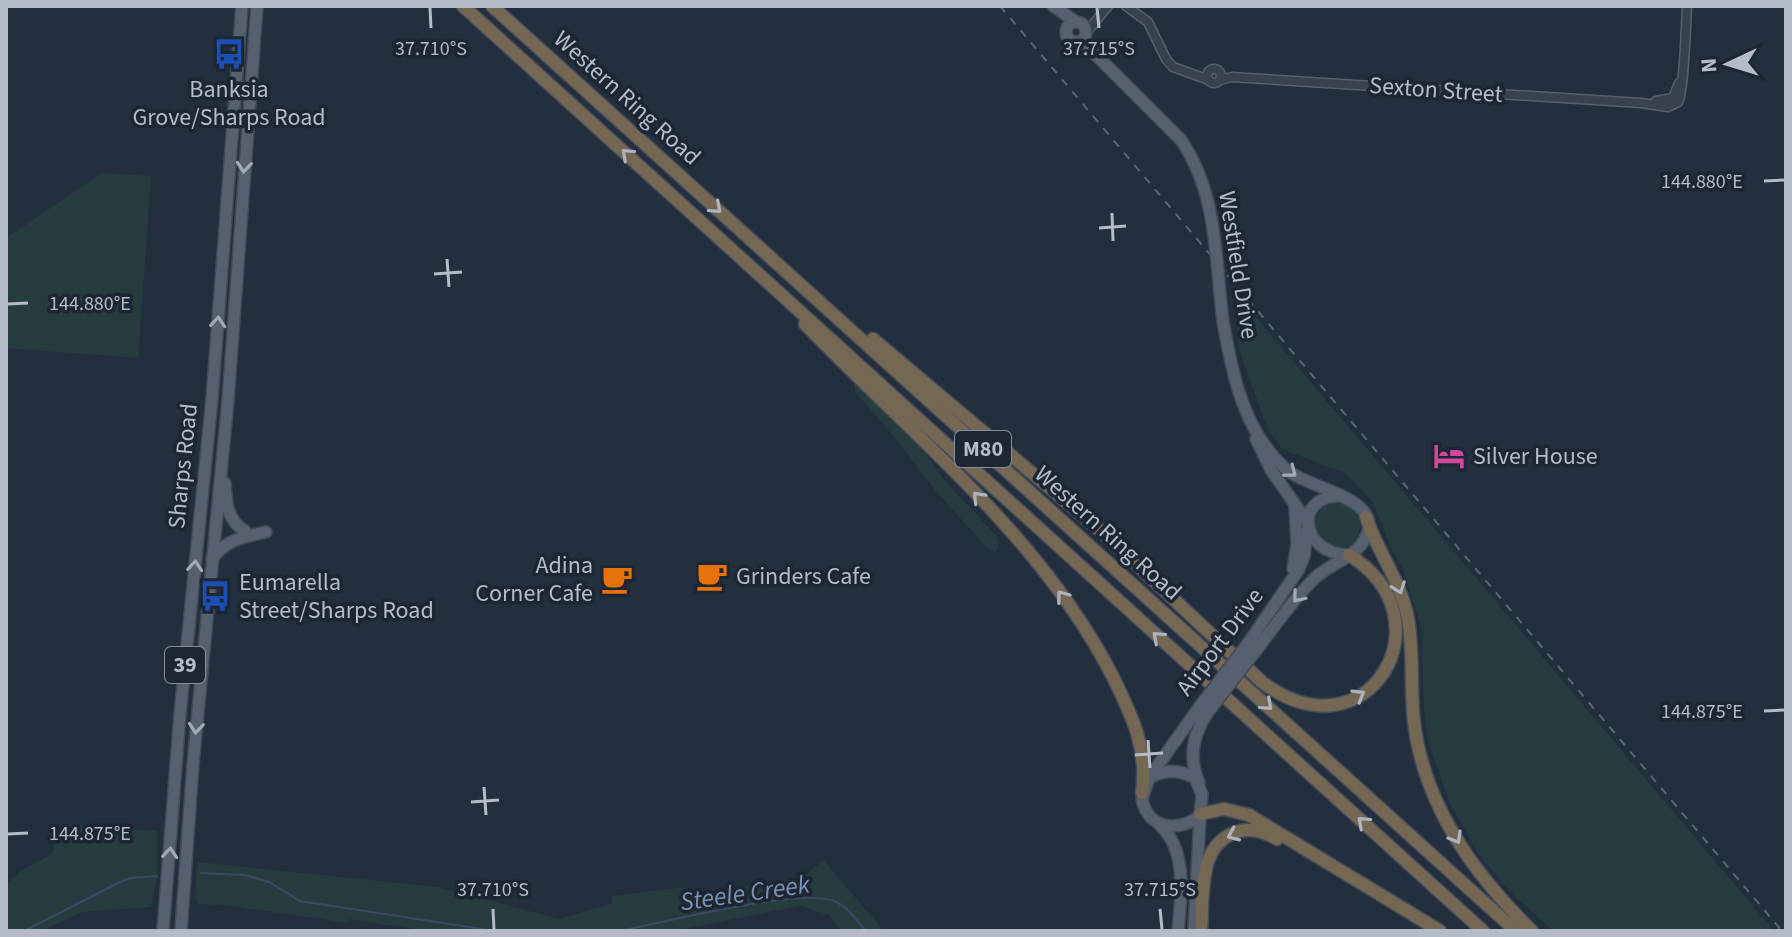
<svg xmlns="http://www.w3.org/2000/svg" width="1792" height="937" font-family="'Source Sans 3',sans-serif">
  <rect width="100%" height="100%" fill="#242f3e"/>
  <g fill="#263c3f">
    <path d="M102 173 151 176 138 358 6 348V238Z"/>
    <path d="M1234 291 1774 931H1553L1514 896 1479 855 1449 802 1428 740 1424 707 1422 631 1402 565 1393 552 1372 501 1347 474 1282 449 1267 428 1239 349Z"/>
    <path d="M854 383 913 436 945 481 997 536 999 546 996 552 987 548 936 491 887 428 855 392Z"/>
    <circle cx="1337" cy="526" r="23"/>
    <path d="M63 824 157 831V876L151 907 82 912 41 931H6V884L21 871 52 854Z"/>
    <path d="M823 860 884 931H842L829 915 800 906 674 931H427L349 919 348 923 224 905 198 904 195 897 197 862 438 887 559 919 611 904 612 896 683 887V897L802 878Z"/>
  </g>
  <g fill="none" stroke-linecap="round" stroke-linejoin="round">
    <g stroke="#394c67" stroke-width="2">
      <path d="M201 873 245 875 269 882 300 901 495 931"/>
      <path d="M24 931 120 882 130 878 157 876"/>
      <path d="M617 931C660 924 800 887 834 901 847 906 857 921 866 931"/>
    </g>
    <defs>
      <g id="minor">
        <path d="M1126 6 1148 22 1166 59 1173 67 1209 80"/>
        <path d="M1086 33 1108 6"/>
        <circle cx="1214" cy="76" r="7"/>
        <path d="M1220 80 1232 77 1641 103 1668 107 1678 102C1684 93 1686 23 1687 6"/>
        <path d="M1656 101 1673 98 1679 83"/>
      </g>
      <g id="major">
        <path d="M1053 6 1075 21"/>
        <circle cx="1076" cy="32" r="10"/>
        <path d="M1073 41 1092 51 1181 140"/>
        <path d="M1223 322C1233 375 1243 432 1287 470 1310 490 1391 498 1363 542 1353 558 1328 565 1315 578 1293 599 1275 626 1257 649"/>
        <path d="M1256 439 1271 470 1308 523"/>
        <path d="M225 483C226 501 227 521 245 531"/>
        <path d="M1338 496C1293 498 1301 553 1348 555"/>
        <path d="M212 559C226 539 244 537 266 532"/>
        <path d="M1293 569 1297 544 1295 507"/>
        <path d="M1249 642 1299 569 1304 556 1308 525"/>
        <path d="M1149 778C1164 769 1179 769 1195 778L1202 794 1200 816C1178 832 1148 830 1142 799L1149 778 1200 706"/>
        <path d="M1199 783C1188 758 1193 734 1208 712"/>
        <path d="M1160 825C1188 851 1181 897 1178 931"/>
        <path d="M163 931 180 714 212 399 242 6"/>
        <path d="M181 931 193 764 228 400 257 6"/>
        <path d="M1194 931 1200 816"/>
      </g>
      <g id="highway">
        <path d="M463 6 1483 931"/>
        <path d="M492 6 1516 931"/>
        <path d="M805 324C913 436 1041 536 1113 677 1132 716 1148 748 1142 793"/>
        <path d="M873 339 1102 532 1262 682C1368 762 1452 618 1349 555"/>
        <path d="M1366 517C1378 553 1401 581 1408 619 1414 653 1410 688 1414 722 1424 806 1474 874 1532 931"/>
        <path d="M1200 814 1224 809 1249 815 1440 931"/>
        <path d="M1201 931C1204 897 1196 842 1240 831 1253 828 1265 832 1277 839"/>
      </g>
    </defs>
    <use href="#minor" stroke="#565f6c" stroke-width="11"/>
    <use href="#major" stroke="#414a57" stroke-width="14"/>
    <use href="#highway" stroke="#434c59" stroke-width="15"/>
    <use href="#minor" stroke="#38414e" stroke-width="8"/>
    <use href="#major" stroke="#56606e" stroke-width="11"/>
    <use href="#highway" stroke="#746855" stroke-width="12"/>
    <path stroke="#5a6575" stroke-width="2" stroke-dasharray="8 8" stroke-linecap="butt" d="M1000 6 1782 931"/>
    <defs>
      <g id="major-bridge">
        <path d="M1181 140C1218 194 1215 259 1223 322"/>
        <path d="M1200 706 1249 642"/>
        <path d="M1208 712 1257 649"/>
      </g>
    </defs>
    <use href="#major-bridge" stroke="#414a57" stroke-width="14" stroke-linecap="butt"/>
    <use href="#major-bridge" stroke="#56606e" stroke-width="11"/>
  </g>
  <defs><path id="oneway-chevron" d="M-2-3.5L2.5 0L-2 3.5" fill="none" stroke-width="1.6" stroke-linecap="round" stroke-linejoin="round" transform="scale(2)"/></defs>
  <g stroke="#aeb4bd">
    <use href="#oneway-chevron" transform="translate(627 154) rotate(-138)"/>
    <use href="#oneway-chevron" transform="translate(716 208) rotate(42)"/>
    <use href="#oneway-chevron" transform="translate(978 497) rotate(-133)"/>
    <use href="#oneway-chevron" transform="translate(1399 588) rotate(70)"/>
    <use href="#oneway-chevron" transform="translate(1062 596) rotate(-127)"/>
    <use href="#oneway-chevron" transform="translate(1158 637) rotate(-138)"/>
    <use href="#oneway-chevron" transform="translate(1359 695) rotate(-31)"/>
    <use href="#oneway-chevron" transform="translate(1267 705) rotate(42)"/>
    <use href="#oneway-chevron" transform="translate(1363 822) rotate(-138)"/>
    <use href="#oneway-chevron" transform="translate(1233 835) rotate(157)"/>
    <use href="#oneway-chevron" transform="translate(1456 838) rotate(60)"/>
  </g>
  <g stroke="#a1aab7">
    <use href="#oneway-chevron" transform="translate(244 167) rotate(95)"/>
    <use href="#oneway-chevron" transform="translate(218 322) rotate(-85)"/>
    <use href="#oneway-chevron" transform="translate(1291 472) rotate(38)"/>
    <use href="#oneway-chevron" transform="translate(195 566) rotate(-85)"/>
    <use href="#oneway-chevron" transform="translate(1298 597) rotate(129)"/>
    <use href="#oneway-chevron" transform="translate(196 728) rotate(95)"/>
    <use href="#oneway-chevron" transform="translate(170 853) rotate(-85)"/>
  </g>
  <path fill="none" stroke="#b4bcc9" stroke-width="3" d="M430 8 431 28M1097 8 1099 28M1764 181 1784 180M1112 213 1113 241M1099 228 1126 226M447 259 449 287M434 274 462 272M8 304 28 303M1764 711 1784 710M1148 740 1150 768M1135 755 1163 753M484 787 486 815M471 802 499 800M8 834 28 833M493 909 494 929M1160 909 1162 929"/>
  <defs>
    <symbol id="bus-bare" viewBox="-9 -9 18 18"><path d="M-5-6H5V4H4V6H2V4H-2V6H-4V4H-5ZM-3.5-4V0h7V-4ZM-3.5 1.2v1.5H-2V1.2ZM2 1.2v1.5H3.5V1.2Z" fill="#1a4fb4" stroke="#1d2633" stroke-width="2.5" paint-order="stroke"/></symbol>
    <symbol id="hotel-bare" viewBox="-9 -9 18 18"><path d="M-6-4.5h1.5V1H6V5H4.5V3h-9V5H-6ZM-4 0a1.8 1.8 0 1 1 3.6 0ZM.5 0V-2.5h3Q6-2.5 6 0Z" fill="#d1479c" stroke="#1d2633" stroke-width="2.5" paint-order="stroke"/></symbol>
    <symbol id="cafe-bare" viewBox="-9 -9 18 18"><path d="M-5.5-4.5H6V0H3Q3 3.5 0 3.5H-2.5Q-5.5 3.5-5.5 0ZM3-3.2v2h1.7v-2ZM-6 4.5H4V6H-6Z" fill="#e8710a" stroke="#1d2633" stroke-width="2.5" paint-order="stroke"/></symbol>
  </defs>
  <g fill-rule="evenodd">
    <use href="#bus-bare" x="207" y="32" width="44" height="44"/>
    <use href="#hotel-bare" x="1427" y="434" width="44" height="44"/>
    <use href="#cafe-bare" x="690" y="554" width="44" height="44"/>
    <use href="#cafe-bare" x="595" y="557" width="44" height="44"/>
    <use href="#bus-bare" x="193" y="574" width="44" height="44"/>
  </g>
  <g text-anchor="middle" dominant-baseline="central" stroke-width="7" stroke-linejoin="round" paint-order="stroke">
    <g fill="#1d2633" stroke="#878f9c" stroke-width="2">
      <rect x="955" y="431" width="56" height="36" rx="6"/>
      <rect x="165" y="647" width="40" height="36" rx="6"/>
    </g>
    <g font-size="22" font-weight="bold" fill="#b4bcc9">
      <text x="983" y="449">M80</text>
      <text x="185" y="665">39</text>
    </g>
    <g font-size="24" fill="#b4bcc9" stroke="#1d2633" text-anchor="start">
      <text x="229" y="89" text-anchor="middle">Banksia<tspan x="229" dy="28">Grove/Sharps Road</tspan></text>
      <text x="1473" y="456">Silver House</text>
      <text x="593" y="565" text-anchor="end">Adina<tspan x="593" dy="28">Corner Cafe</tspan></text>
      <text x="736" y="576">Grinders Cafe</text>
      <text x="239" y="582">Eumarella<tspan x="239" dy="28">Street/Sharps Road</tspan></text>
    </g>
    <g font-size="24" fill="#b4bcc9" stroke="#1d2633">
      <text transform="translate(1436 90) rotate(4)">Sexton Street</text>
      <text transform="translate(627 98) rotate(42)">Western Ring Road</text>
      <text transform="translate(1238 265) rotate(81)">Westfield Drive</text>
      <text transform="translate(183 466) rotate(-84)">Sharps Road</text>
      <text transform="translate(1108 533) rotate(42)">Western Ring Road</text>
      <text transform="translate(1220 642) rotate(-53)">Airport Drive</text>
    </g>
    <g font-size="26" font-style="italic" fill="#7c92b1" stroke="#1d2633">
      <text transform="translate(745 893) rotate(-8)">Steele Creek</text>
    </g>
  </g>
  <g font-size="20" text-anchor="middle" fill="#b4bcc9" stroke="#1d2633" stroke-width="7" stroke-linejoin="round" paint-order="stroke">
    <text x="431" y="55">37.710°S</text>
    <text x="1099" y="55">37.715°S</text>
    <text x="1702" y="188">144.880°E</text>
    <text x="90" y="310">144.880°E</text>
    <text x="1702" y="718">144.875°E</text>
    <text x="90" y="840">144.875°E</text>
    <text x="493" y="896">37.710°S</text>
    <text x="1160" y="896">37.715°S</text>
  </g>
  <rect width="1792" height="937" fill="none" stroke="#b4bcc9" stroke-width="16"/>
  <g transform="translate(1728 64) rotate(266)" stroke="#1d2633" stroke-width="6" paint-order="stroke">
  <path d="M0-6L14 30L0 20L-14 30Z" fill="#b4bcc9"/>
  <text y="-12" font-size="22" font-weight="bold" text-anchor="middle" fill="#b4bcc9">N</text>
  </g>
</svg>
